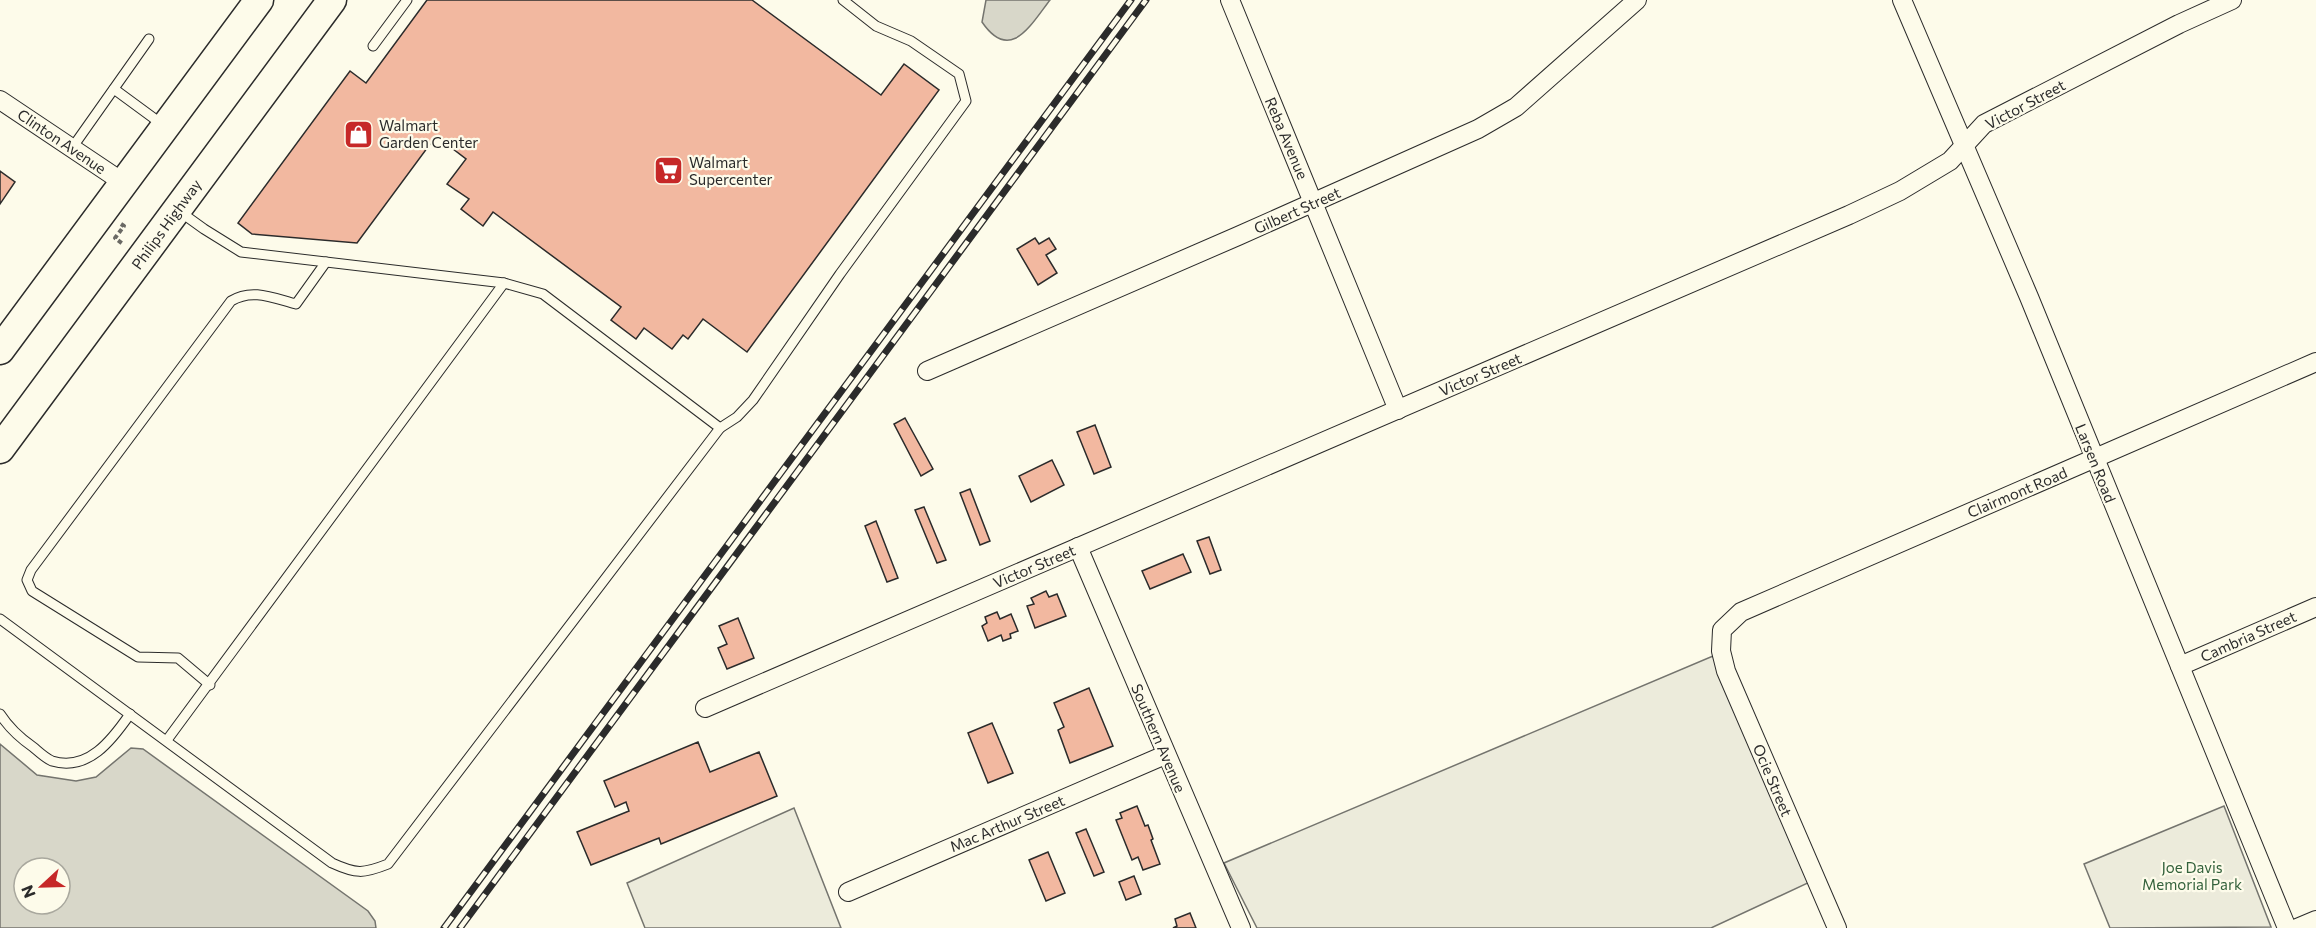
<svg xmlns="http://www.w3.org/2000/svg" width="2316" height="928" font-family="Commissioner,sans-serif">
  <rect width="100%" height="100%" fill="#fdfbea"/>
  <g fill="#ecebdb" stroke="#74746e" stroke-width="1.5">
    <path d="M1713 656 1810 882 1711 928H1257L1224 863Z"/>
    <path d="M2224 806 2271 927 2110 928 2084 864Z"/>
    <path d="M794 808 841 928H645L627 883Z"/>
  </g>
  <g fill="#d8d7c9" stroke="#74746e" stroke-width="1.5" fill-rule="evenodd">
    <path d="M986 0H1050C1030 26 1010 63 982 22Z"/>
    <path d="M0 744 37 775 76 781 96 777 131 748 143 749 368 911 375 921 376 928H0ZM24 868H60V904H24Z"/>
  </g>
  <g fill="#f2b8a0" stroke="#2b2b2b" stroke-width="1.5">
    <path d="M427 0H752L881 95 904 64 939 90 747 352 703 319 688 339 683 335 672 349 644 328 636 339 611 320 621 307 493 212 483 226 461 209 469 199 447 184 466 159 436 136 357 243 252 234 238 223 350 71 366 83Z"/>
    <path d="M0 171 15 182 0 204Z"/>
    <path d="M1035 238 1039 244 1049 238 1056 249 1046 255 1057 273 1038 285 1017 249Z"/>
    <path d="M905 418 933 469 921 476 894 424Z"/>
    <path d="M1095 425 1111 467 1094 474 1077 432Z"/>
    <path d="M1052 460 1064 485 1031 502 1019 476Z"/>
    <path d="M970 489 990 541 980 545 960 493Z"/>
    <path d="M924 507 946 560 937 563 915 510Z"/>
    <path d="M876 521 898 578 887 582 865 526Z"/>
    <path d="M1209 537 1221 570 1210 574 1197 541Z"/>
    <path d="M1183 554 1191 572 1150 589 1142 571Z"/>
    <path d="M1046 591 1049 597 1057 594 1066 616 1035 628 1027 606 1034 604 1031 598Z"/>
    <path d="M997 612 1000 619 1011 614 1018 631 1010 634 1011 638 1003 641 1001 635 988 641 982 626 987 623 985 617Z"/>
    <path d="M738 618 754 658 727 669 718 648 727 644 719 626Z"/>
    <path d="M1089 688 1113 746 1070 763 1058 730 1064 727 1054 703Z"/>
    <path d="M992 723 1013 773 988 783 968 733Z"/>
    <path d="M698 742 710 772 759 752 777 796 661 844 659 838 591 865 577 832 629 811 626 802 615 807 604 781Z"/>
    <path d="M1137 806 1145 826 1148 825 1153 839 1151 840 1160 864 1143 870 1138 857 1132 860 1116 820 1122 818 1120 813Z"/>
    <path d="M1086 829 1104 872 1094 876 1076 833Z"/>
    <path d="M1048 852 1065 893 1046 901 1029 860Z"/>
    <path d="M1134 876 1141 894 1126 900 1119 882Z"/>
    <path d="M1190 913 1196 928H1173L1177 926 1175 919Z"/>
  </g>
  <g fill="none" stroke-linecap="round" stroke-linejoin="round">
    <defs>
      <g id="lane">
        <path d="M373 46 407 0"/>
        <path d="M114 89 163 125"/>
        <path d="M72 148 149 39"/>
        <path d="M720 428 737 417 753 400 840 274 966 101 959 74 911 41 876 26 843 0"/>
        <path d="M0 619 332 863C356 874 363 874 388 864L720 428 543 294 504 283 241 252 204 229 179 211"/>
        <path d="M210 685 178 658 138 657 32 591 27 580 31 570 231 301C252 288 273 298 296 304L326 262"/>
        <path d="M0 714C9 728 20 738 33 747 39 752 45 758 52 761 88 772 112 740 130 714"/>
        <path d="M167 740 504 283"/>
      </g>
      <g id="street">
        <path d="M1230 0 1398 410"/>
        <path d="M1902 0 2029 297 2287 928"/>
        <path d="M0 100 124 183"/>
        <path d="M927 371 1238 236 1478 129 1516 107 1637 0"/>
        <path d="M1078 547 1241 928"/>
        <path d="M2180 666 2316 607"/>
        <path d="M705 708 1849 215 1900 191 1950 161 1984 124 2179 24 2232 0"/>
        <path d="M848 892 1165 755"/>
        <path d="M1837 928 1726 671 1721 651 1722 630 1741 612 2316 362"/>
        <path d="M2297 928 2316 920"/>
      </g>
      <g id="primary">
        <path d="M0 350 259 0"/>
        <path d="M0 449 332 0"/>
      </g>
    </defs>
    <use href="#lane" stroke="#2b2b2b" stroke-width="11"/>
    <use href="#street" stroke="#2b2b2b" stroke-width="20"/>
    <use href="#primary" stroke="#2b2b2b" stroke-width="31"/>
    <path stroke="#6a6964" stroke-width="4" stroke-dasharray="4.5 3" stroke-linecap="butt" d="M121 224 124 226 115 238 123 244"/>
    <use href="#lane" stroke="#fdfbea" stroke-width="9"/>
    <use href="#street" stroke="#fdfbea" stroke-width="18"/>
    <use href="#primary" stroke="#fdfbea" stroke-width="28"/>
    <defs>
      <g id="rail">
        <path d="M444 928 1131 0"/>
        <path d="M460 928 1146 0"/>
      </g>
    </defs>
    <use href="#rail" stroke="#2b2b2b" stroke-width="7"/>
    <use href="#rail" stroke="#fdfbea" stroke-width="4.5" stroke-dasharray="14" stroke-linecap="butt"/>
  </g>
  <defs>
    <symbol id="shop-square" viewBox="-11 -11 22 22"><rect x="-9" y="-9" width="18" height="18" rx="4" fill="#c62828" stroke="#fdfbea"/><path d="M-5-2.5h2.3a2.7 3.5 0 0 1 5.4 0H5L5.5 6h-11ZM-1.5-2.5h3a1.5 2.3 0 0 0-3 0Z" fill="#fff"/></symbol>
    <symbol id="supermarket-square" viewBox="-11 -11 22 22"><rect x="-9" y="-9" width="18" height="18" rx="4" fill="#c62828" stroke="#fdfbea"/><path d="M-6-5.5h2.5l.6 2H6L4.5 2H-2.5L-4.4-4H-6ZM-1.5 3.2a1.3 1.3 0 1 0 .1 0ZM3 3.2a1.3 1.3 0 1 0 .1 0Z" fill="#fff"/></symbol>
  </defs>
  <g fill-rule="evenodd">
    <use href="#shop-square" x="342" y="118" width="33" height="33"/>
    <use href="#supermarket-square" x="652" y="154" width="33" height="33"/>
  </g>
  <g text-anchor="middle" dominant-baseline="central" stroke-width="4.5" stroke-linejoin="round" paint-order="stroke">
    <g font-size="15" fill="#2b2b2b" stroke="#fdfbea">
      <text transform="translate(2025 104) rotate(-28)">Victor Street</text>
      <text transform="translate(1287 138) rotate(67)">Reba Avenue</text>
      <text transform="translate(62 141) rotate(34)">Clinton Avenue</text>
      <text transform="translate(1297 210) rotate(-24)">Gilbert Street</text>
      <text transform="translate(166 224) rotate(-54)">Philips Highway</text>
      <text transform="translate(1480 374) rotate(-23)">Victor Street</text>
      <text transform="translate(2096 463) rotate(68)">Larsen Road</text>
      <text transform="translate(2017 492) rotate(-23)">Clairmont Road</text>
      <text transform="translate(1034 566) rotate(-23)">Victor Street</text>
      <text transform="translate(2248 636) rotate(-24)">Cambria Street</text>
      <text transform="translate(1159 738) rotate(67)">Southern Avenue</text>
      <text transform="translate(1773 780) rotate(67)">Ocie Street</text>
      <text transform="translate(1007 823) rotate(-23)">Mac Arthur Street</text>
    </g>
    <g font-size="15" fill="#2b2b2b" stroke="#fdfbea" text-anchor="start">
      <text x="379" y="125">Walmart<tspan x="379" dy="17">Garden Center</tspan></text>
      <text x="689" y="162">Walmart<tspan x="689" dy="17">Supercenter</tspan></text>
    </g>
    <g font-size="15" fill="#34623c" stroke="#fdfbea">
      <text x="2192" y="867">Joe Davis<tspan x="2192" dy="17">Memorial Park</tspan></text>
    </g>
  </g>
  <g transform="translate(42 886) rotate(248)"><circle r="28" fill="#fdfbea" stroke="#a9a89e" stroke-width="1.5"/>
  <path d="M0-4.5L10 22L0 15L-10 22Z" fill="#c62828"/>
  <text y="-9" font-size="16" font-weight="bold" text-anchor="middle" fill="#2b2b2b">N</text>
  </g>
</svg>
